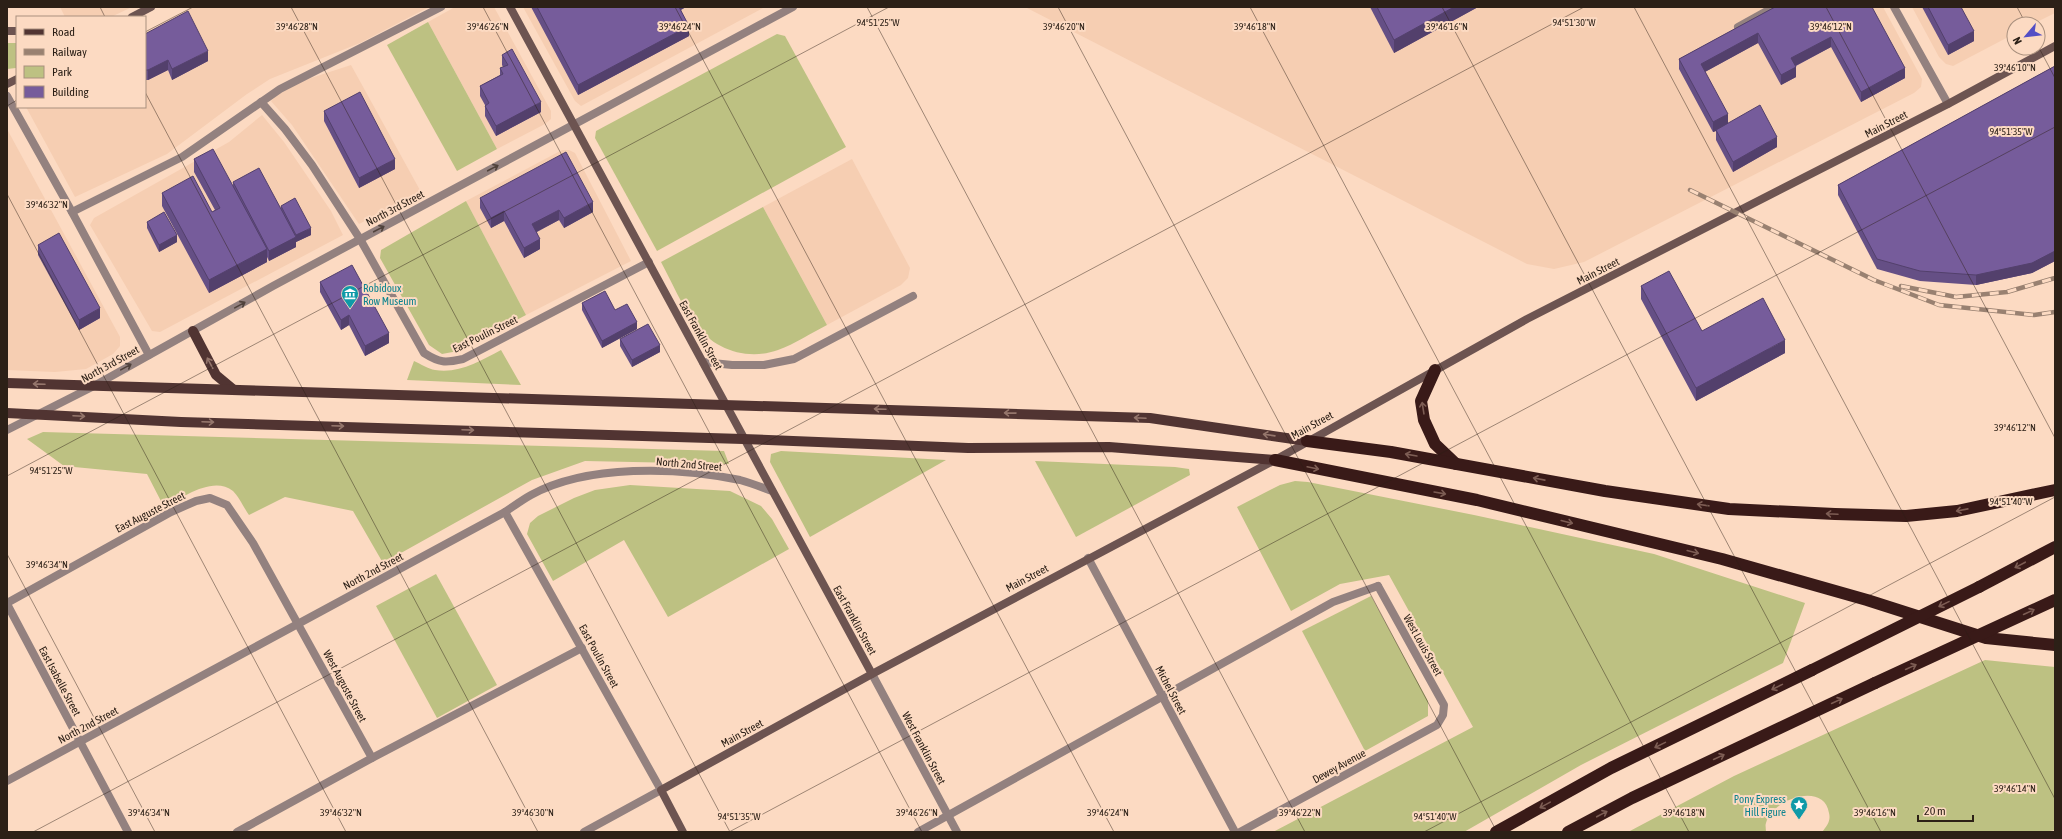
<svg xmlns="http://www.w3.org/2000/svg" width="2062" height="839" font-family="'Asap Condensed',sans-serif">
  <rect width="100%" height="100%" fill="#fcdac2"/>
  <g fill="#f6ceb2">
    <path d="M60 7H132L111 17H65Z"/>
    <path d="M193 7H429L360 43 270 79 247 94 167 154 75 197 26 107H145V33Z"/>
    <path d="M455 7H494L551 111V119L545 124 497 149 428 22Z"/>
    <path d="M523 7H765L581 106 575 101Z"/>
    <path d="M1025 7H1883L1922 79 1921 87 1914 93 1584 262 1554 269 1527 264Z"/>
    <path d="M1912 7H2055V13L2033 24H2014V34L1953 66 1946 64 1939 57Z"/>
    <path d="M351 65 421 192 359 224 292 125 271 101 282 90 305 80Z"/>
    <path d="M262 115 284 142 331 211 343 235 160 332 152 331 90 225 94 218 229 142Z"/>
    <path d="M7 129 120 337V346L113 354 86 369 55 372 7 370Z"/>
    <path d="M562 150H569L575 153 631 261 526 315 466 201Z"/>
    <path d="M852 159 910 268 908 278 901 285 827 325 763 207Z"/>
  </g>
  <g fill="#bdc182">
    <path d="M428 22 497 149 457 171 387 45Z"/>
    <path d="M777 34 785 36 846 147 657 251 595 138 596 131Z"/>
    <path d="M7 43H17L16 68 7 69Z"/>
    <path d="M466 201 526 315 458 351 442 354 429 345 380 258 381 250Z"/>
    <path d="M763 207 827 325C811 333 795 344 778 350 748 361 713 350 695 323 681 305 672 282 661 262Z"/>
    <path d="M501 350 521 385 407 380 414 361C421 364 428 369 435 370 459 374 480 361 501 350Z"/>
    <path d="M43 432 724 451 729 464 585 461 532 480 383 563 353 511 285 497 249 515C244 508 239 497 233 491 213 475 182 498 164 507L147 474 64 466 27 439Z"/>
    <path d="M781 451 946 460 810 537 770 462 771 454Z"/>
    <path d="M1035 461 1175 467 1189 469 1190 475 1076 537Z"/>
    <path d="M1295 481 1308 482 1474 515 1654 554 1805 603 1783 663 1581 765 1464 832H1273L1473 727 1389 575 1340 584 1291 611 1237 507 1280 485Z"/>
    <path d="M630 485 730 491 761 506 772 519 789 549 668 617 624 540 553 581 527 534 530 523 538 516 574 498 595 490Z"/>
    <path d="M436 574 497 685 437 718 376 606Z"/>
    <path d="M1371 596 1428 701V716L1365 751 1302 631Z"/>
    <path d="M1985 660 2055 667V830L2044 832H1822C1827 826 1831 821 1829 813 1824 781 1772 799 1766 823 1765 825 1766 829 1766 832H1628L1734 776Z"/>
  </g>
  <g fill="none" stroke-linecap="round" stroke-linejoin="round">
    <g stroke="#93817f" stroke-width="8">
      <path d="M1738 27 1774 7"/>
      <path d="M261 102 285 129 312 165 360 239"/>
      <path d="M72 212 182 157 280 89 441 7"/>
      <path d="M237 832 372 758 582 648"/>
      <path d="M918 832 1333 602 1378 586"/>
    </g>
    <g stroke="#93817f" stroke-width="8">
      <path d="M1894 7 1948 104"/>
      <path d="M7 96 72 212 149 355"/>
      <path d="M360 239 424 353C440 363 445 363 463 359L649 262"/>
      <path d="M703 362 732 365H764L794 359 913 296"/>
      <path d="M7 430 92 387 273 286 793 7"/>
      <path d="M505 512 661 790 584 832"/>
      <path d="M1088 558 1235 832"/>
      <path d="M7 603 171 512 196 501 210 498 227 505 253 543 372 758"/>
      <path d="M7 604 128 832"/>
      <path d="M872 674 957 832"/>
      <path d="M7 781 505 512C514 506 522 500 531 495 587 464 678 467 740 480 751 483 761 487 772 491"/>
      <path d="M1240 832 1437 725 1443 715 1444 705 1378 586"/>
    </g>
    <g stroke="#6d5451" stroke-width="8">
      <path d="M510 7 872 674"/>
      <path d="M132 17 151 7"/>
      <path d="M7 31H17"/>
      <path d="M7 84 17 79"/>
      <path d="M683 832 661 790 872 674 1275 460 1527 319 1948 104 2055 46"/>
    </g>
    <g stroke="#513432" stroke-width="10">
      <path d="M193 331 216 375 234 390"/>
      <path d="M7 383 1150 418 1307 441"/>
      <path d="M7 413 181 422 743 439 968 448 1109 447 1275 460"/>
    </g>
    <g stroke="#391a18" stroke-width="12">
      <path d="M1435 370 1421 401 1424 420 1435 444 1456 464"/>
      <path d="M1307 441 1391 452 1605 491 1729 509 1835 514 1906 516 1957 511 2055 490"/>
      <path d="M1275 460 1477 500 1722 559 1867 600 1986 638 2055 645"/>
      <path d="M1979 587 2055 547"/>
      <path d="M1496 832 1611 768 1812 670"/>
      <path d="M1568 832 1632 798 1875 683"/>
    </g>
    <defs>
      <g id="rail">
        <path d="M1690 190 1874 280 1939 305 2034 315 2055 312"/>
        <path d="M1901 286 1956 297 2007 292 2055 278"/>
      </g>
    </defs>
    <use href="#rail" stroke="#998171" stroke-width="4.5"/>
    <use href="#rail" stroke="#fcdac2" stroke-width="3" stroke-dasharray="9" stroke-linecap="butt"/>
    <g stroke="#391a18" stroke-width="12">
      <path d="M1812 670 1979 587"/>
      <path d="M1875 683 2055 600"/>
    </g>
  </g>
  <g fill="#654f85">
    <path d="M531 7H686L681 10 689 36 578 95Z"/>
    <path d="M1370 7H1478L1394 53Z"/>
    <path d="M1775 7H1872L1905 78 1861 102 1831 47 1796 66V77L1781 85 1758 43 1705 72 1728 123 1777 147 1733 172 1716 140V131L1713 132 1679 69V59Z"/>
    <path d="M1922 7H1961L1974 41 1948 55Z"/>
    <path d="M145 34 208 61 172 80 168 70 148 80H145Z"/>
    <path d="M502 55 541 112 496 136 485 116V105L480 96V86L500 75V68L503 67 502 65Z"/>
    <path d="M2055 66V261L2032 273 1976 285 1920 281 1877 269 1838 195V185Z"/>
    <path d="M324 111 395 169 359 188 324 121Z"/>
    <path d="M194 159 233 186V182L281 208V206L311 235 296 242V241V247L269 261 267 257V262L209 293 162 206V193L212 212 215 210 194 172Z"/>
    <path d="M480 198 593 212 564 228 559 220 537 232 540 249 524 258 504 221 491 228 480 208Z"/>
    <path d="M147 222 177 242 159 252 147 228Z"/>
    <path d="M38 245 100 318 79 330 38 255Z"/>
    <path d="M320 282 389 343 365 356 349 325 341 330 320 292Z"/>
    <path d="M1641 286 1702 331 1785 353 1696 401 1641 299Z"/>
    <path d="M582 303 615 310 637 329 602 348 582 310Z"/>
    <path d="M620 339 660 352 632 367 620 346Z"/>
  </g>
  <g fill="#53406c">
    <path d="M676 7H686L676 12Z"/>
    <path d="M1454 7H1478L1394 53V40Z"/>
    <path d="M689 26V36L578 95V85Z"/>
    <path d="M1974 31V41L1948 55V45Z"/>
    <path d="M1758 33V43L1701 74V64Z"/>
    <path d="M1831 37V47L1791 68V58Z"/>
    <path d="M208 51V61L172 80V69Z"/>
    <path d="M168 60V70L148 80V70Z"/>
    <path d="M1796 67V77L1781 85V75Z"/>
    <path d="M1905 68V78L1861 102V92Z"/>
    <path d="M541 102V112L496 136V126Z"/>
    <path d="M1728 114V124L1716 130V131L1713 132V122Z"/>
    <path d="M1777 137V147L1733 172V162Z"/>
    <path d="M395 159V169L359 188V178Z"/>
    <path d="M593 202V212L564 228V218Z"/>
    <path d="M559 210V220L532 234V224Z"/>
    <path d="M504 211V221L491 228V218Z"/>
    <path d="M311 228V235L296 242V235Z"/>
    <path d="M177 235V242L159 252V245Z"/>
    <path d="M296 237V247L269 261V251Z"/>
    <path d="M540 239V249L524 258V248Z"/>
    <path d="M267 249V262L209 293V280Z"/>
    <path d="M2055 251V261L2032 273 1976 285V275Z"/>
    <path d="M100 308V318L79 330V320Z"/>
    <path d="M349 315V325L341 330V320Z"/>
    <path d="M637 322V329L602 348V341Z"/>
    <path d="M389 333V343L365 356V346Z"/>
    <path d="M1785 340V353L1696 401V388Z"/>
    <path d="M660 345V352L632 367V360Z"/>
  </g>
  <g fill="#765c9b" stroke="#53406c">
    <path d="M537 7H679L689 26 578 85Z"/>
    <path d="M1377 7H1454L1394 40Z"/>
    <path d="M1775 7H1872L1905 68 1861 92 1831 37 1791 58 1796 67 1781 75 1758 33 1701 64 1728 114 1713 122 1679 59Z"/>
    <path d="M1928 7H1961L1974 31 1948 45Z"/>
    <path d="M188 11 208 51 172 69 168 60 148 70H145V34Z"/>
    <path d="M512 49 541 102 496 126 485 106 489 103 480 86 503 74 500 68 508 65 502 55Z"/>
    <path d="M2055 66V251L2032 263 1976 275 1920 271 1877 259 1838 185Z"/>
    <path d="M360 92 395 159 359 178 324 111Z"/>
    <path d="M1760 105 1777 137 1733 162 1716 130Z"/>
    <path d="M213 149 267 249 209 280 162 193 193 176 212 212 220 208 194 159Z"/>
    <path d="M566 152 593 202 564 218 559 210 532 224 540 239 524 248 504 211 491 218 480 198Z"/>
    <path d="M259 168 296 237 269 251 233 182Z"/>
    <path d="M295 198 311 228 296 235 281 206Z"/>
    <path d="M164 212 177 235 159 245 147 222Z"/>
    <path d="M59 233 100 308 79 320 38 245Z"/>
    <path d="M352 265 389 333 365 346 349 315 341 320 320 282Z"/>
    <path d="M1669 271 1702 331 1763 298 1785 340 1696 388 1641 286Z"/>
    <path d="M605 291 615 310 627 304 637 322 602 341 582 303Z"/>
    <path d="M648 324 660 345 632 360 620 339Z"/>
  </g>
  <defs><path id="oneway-shaft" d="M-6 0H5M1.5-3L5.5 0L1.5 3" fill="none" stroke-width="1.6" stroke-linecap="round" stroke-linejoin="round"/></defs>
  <g stroke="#50423b">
    <use href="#oneway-shaft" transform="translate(493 168) rotate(-28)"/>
    <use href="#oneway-shaft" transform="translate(379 229) rotate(-28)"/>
    <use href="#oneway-shaft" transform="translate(240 305) rotate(-29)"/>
    <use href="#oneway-shaft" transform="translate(126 367) rotate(-29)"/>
  </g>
  <g stroke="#95766c">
    <use href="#oneway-shaft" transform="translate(210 363) rotate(-118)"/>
    <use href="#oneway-shaft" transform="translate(39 384) rotate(-178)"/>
    <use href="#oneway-shaft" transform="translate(880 409) rotate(-178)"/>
    <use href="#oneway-shaft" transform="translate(1010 413) rotate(-179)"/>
    <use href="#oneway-shaft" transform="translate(79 416) rotate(3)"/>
    <use href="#oneway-shaft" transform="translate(1140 418) rotate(-177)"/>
    <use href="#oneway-shaft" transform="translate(208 422) rotate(2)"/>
    <use href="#oneway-shaft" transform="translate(338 426) rotate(2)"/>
    <use href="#oneway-shaft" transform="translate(468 430) rotate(2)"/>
    <use href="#oneway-shaft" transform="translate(1269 435) rotate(-172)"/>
  </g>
  <g stroke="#7d5d54">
    <use href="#oneway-shaft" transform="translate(1423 408) rotate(-99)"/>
    <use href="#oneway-shaft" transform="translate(1411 455) rotate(-170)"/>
    <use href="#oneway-shaft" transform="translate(1313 468) rotate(12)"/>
    <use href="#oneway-shaft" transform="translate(1539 479) rotate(-169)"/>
    <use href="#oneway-shaft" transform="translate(1440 493) rotate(10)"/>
    <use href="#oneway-shaft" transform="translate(1703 505) rotate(-172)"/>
    <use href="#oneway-shaft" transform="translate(1962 510) rotate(169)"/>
    <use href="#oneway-shaft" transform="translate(1832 514) rotate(-177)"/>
    <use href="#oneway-shaft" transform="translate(1567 522) rotate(14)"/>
    <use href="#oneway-shaft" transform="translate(1693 552) rotate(14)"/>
    <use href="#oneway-shaft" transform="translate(2020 565) rotate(152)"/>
    <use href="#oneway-shaft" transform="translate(1944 604) rotate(154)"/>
    <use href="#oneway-shaft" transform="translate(2029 612) rotate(-25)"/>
    <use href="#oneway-shaft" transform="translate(1911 667) rotate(-25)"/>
    <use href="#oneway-shaft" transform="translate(1777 687) rotate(154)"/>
    <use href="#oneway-shaft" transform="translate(1837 701) rotate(-25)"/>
    <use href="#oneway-shaft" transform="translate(1660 745) rotate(154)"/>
    <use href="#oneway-shaft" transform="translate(1719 757) rotate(-25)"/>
    <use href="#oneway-shaft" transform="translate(1545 805) rotate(151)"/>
    <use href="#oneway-shaft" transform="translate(1602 814) rotate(-28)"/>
  </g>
  <path fill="none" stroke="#2c2017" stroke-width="1" stroke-opacity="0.45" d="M100 7 105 17M291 7 730 832M483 7 922 832M675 7 1114 832M867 7 1305 832M1058 7 1497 832M1250 7 1689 832M1442 7 1881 832M1634 7 2055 799M1826 7 2055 438M2017 7 2026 24M145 32 193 7M2038 46 2055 78M145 92 538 832M7 106 17 100M7 194 346 832M7 476 889 7M7 554 155 832M33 832 1584 7M729 832 2055 127M1424 832 2055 497"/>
  <defs>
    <symbol id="museum-pin" viewBox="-11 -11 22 30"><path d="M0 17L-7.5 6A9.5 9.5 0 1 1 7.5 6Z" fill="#0f9aa8" stroke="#fcdac2"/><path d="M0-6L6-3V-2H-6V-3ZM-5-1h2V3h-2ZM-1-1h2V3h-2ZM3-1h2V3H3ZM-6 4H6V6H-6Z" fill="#fff"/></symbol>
    <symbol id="sight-pin" viewBox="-11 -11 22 30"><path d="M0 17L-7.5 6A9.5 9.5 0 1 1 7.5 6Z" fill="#0f9aa8" stroke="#fcdac2"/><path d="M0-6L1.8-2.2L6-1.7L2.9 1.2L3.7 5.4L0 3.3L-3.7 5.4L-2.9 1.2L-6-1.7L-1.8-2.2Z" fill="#fff"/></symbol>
  </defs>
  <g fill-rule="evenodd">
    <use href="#museum-pin" x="340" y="284" width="20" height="27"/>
    <use href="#sight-pin" x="1789" y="795" width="20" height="27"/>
  </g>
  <g text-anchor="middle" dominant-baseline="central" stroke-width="4" stroke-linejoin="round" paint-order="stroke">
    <g font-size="11" fill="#2c2017" stroke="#fcdac2">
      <text transform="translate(1886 124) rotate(-27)">Main Street</text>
      <text transform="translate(395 208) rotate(-28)">North 3rd Street</text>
      <text transform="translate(1598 271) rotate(-27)">Main Street</text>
      <text transform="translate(485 334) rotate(-26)">East Poulin Street</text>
      <text transform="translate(701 335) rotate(61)">East Franklin Street</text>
      <text transform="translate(110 364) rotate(-29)">North 3rd Street</text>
      <text transform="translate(1312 425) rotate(-29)">Main Street</text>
      <text transform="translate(689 464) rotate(5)">North 2nd Street</text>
      <text transform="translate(150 512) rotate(-27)">East Auguste Street</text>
      <text transform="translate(373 571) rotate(-28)">North 2nd Street</text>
      <text transform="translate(1027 578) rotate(-28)">Main Street</text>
      <text transform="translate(855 620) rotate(61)">East Franklin Street</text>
      <text transform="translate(1423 645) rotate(61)">West Louis Street</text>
      <text transform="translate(599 656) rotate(61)">East Poulin Street</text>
      <text transform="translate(60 681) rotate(62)">East Isabelle Street</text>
      <text transform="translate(345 686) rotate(62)">West Auguste Street</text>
      <text transform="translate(1171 690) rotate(62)">Michel Street</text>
      <text transform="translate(88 725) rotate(-28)">North 2nd Street</text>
      <text transform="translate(742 733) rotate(-29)">Main Street</text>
      <text transform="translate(924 748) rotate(62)">West Franklin Street</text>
      <text transform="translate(1339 766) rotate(-29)">Dewey Avenue</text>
    </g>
    <g font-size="11" fill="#0d838f" stroke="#fcdac2" text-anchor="start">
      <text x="363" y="288">Robidoux<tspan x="363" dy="13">Row Museum</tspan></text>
      <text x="1786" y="799" text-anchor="end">Pony Express<tspan x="1786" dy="13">Hill Figure</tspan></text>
    </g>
  </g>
  <g font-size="10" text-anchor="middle" fill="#2c2017" stroke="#fcdac2" stroke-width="4" stroke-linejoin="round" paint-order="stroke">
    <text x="1574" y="26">94°51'30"W</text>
    <text x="878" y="26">94°51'25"W</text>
    <text x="297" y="30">39°46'28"N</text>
    <text x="488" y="30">39°46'26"N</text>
    <text x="680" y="30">39°46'24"N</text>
    <text x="1064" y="30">39°46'20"N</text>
    <text x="1255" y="30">39°46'18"N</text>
    <text x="1447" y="30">39°46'16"N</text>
    <text x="1831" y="30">39°46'12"N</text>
    <text x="2015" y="71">39°46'10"N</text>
    <text x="2011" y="135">94°51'35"W</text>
    <text x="47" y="208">39°46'32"N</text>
    <text x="2015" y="431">39°46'12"N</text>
    <text x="51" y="474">94°51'25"W</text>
    <text x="2011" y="505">94°51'40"W</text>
    <text x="47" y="568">39°46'34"N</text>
    <text x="2015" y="792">39°46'14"N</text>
    <text x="149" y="816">39°46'34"N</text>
    <text x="341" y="816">39°46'32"N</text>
    <text x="533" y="816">39°46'30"N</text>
    <text x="917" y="816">39°46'26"N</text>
    <text x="1108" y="816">39°46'24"N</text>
    <text x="1300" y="816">39°46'22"N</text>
    <text x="1684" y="816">39°46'18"N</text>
    <text x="1875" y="816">39°46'16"N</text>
    <text x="739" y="820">94°51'35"W</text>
    <text x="1435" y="820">94°51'40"W</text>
  </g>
  <rect width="2062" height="839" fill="none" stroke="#2c2017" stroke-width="16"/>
  <rect x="16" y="16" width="130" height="92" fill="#fcdac2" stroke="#a9907e"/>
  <rect x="24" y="29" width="20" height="6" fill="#513432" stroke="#a9907e"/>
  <text x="52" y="36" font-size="12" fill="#2c2017">Road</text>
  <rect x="24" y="49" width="20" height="6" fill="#998171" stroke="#a9907e"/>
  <text x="52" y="56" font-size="12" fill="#2c2017">Railway</text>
  <rect x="24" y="66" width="20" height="12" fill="#bdc182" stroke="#a9907e"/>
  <text x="52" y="76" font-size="12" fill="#2c2017">Park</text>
  <rect x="24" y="86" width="20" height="12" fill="#765c9b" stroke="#a9907e"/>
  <text x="52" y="96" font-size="12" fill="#2c2017">Building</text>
  <g transform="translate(2026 36) rotate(242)"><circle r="19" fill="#fcdac2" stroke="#a9907e"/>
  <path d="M0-3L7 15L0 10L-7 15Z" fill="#534ec5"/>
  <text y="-6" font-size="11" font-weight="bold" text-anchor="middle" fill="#2c2017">N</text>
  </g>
  <path d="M1918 815v6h55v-6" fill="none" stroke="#2c2017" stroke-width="2"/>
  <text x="1924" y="815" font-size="12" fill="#2c2017" stroke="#fcdac2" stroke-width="3" paint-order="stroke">20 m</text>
</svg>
